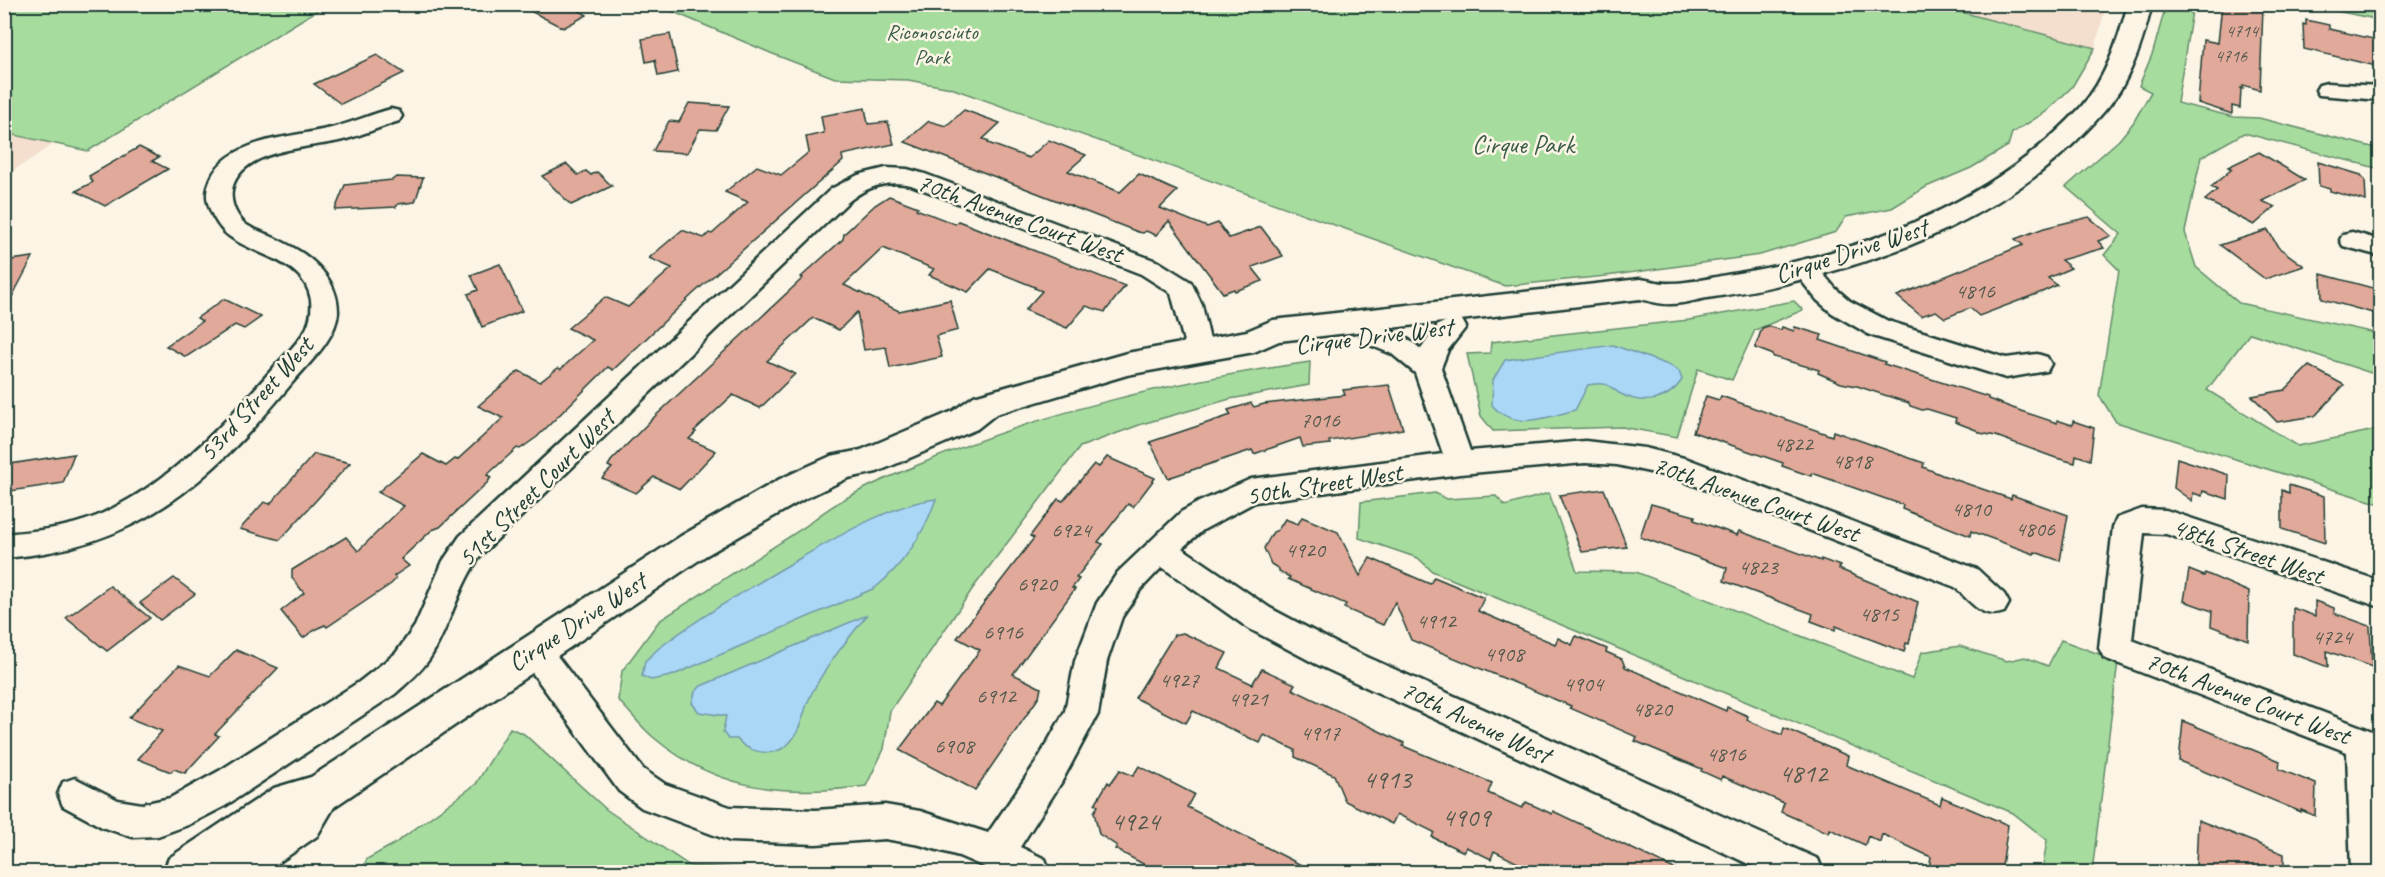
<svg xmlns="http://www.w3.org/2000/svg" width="2385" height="877" font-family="Caveat,sans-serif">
  <rect width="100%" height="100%" fill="#fcf5e5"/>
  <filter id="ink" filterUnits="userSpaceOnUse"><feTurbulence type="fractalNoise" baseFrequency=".0167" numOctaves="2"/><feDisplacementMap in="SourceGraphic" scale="12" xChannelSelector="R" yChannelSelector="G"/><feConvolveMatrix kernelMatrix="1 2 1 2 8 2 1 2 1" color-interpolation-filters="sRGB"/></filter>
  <g filter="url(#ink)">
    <g fill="#f4dece">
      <path d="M1946 4 2106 5 2095 48 1945 8Z"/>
      <path d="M5 133 54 144 5 176Z"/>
    </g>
    <g fill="#a7dc9f" stroke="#638c6a" stroke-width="1.5">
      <path d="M5 4H326V5L88 151 5 133Z"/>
      <path d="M1946 4V8L2095 48 2072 87 2046 112 2012 133 2008 146 1971 168 1926 187 1892 208 1846 217 1836 232 1760 255 1606 276 1505 286 951 88 908 80 835 78 773 54 657 5Z"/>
      <path d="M2166 5H2193L2177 103 2234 117 2259 118 2380 149V169L2244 133 2201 157 2185 232 2196 267 2239 303 2380 334V376L2250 333 2207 390 2298 446 2380 429V504L2116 422 2099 395 2119 270 2104 255 2121 234 2066 187 2119 140 2133 123 2151 92 2139 86 2153 52Z"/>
      <path d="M2308 5H2380V20Z"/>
      <path d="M1794 301 1803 310 1755 330 1732 380 1698 369 1677 437 1622 427 1493 431 1481 416 1467 354 1490 353 1491 342 1689 320Z"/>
      <path d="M1310 362 1309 385 1230 399 1142 424 1080 447 973 588 890 711 884 749 866 786C787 797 716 791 653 737 640 726 630 712 618 700L622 671 659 621 806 526C838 498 879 481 918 465 1043 411 1176 381 1310 362Z"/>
      <path d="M1435 493 1447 499 1496 496 1505 506 1549 493 1577 571 1636 572 1912 679 1922 652 1960 646 2007 661 2025 657 2048 666 2061 640 2118 661 2092 872H2042L2047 840 2013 813 1432 571 1418 558 1359 538 1361 502Z"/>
      <path d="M510 728 524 734 607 810 690 866 738 868 741 872H361L367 859 394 844 476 784Z"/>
    </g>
    <g fill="#aad7f6" stroke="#7299a8" stroke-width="1.5">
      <path d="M1613 345 1671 366 1679 371 1682 380C1667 402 1643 406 1619 393 1614 390 1609 384 1603 384 1598 383 1593 384 1588 385L1575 410C1546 418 1514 431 1492 405L1493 380 1505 360Z"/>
      <path d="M936 499C924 534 903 565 875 588L671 676 651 680 642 676 645 661 659 648C704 614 753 586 802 557 841 535 892 504 936 499Z"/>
      <path d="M867 615C848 639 818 675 807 704 802 719 798 739 783 748 769 757 746 751 737 739H728L723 732 726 716 699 712 692 703 695 692 701 686Z"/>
    </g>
    <g fill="#e1a999" stroke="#1f3d34" stroke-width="1.5">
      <path d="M517 4H568L587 15 563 28Z"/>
      <path d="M2222 4H2252L2263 7 2260 90 2243 85V89L2241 88 2240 108 2232 106V114L2198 103 2203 40 2218 43Z"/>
      <path d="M2306 20 2329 25V29L2378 40 2380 60 2375 59 2376 66 2304 49 2303 24 2306 25Z"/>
      <path d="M670 34 678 72 658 76 655 60 646 62 642 39Z"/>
      <path d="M377 55 404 73 341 104 314 84Z"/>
      <path d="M689 103 729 106 716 130 700 129 687 153 653 151 669 121 679 122Z"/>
      <path d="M865 108 868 124 888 122 894 144 842 155 843 161 693 294 613 370 608 367 537 437 520 449 517 448 487 475 491 477 488 482 440 527 432 530 401 559 409 566 394 576 396 579 391 584 327 627 325 625 318 628 303 638 281 611 304 593 292 578V570L346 537 358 551 404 506 378 492 423 454 446 466 455 459 457 460 503 418 478 406 519 371 540 382 558 368 561 369 593 340 568 328 605 297 628 307 672 268 649 258 682 230 704 238 709 233 712 234 748 202 725 192 757 166 781 175 809 152 806 137 824 133 821 116Z"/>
      <path d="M964 110 1000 123 983 139 989 141 988 143 1029 158 1049 140 1086 155 1068 171 1120 192 1139 174 1177 191 1160 208 1207 227 1218 223 1229 238 1261 227 1283 256 1252 267 1263 281 1235 291 1234 289 1223 293 1169 221 1156 235 1146 231 1143 233 1138 232 905 142 929 121 946 126Z"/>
      <path d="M139 147 159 157 152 161 168 169 105 206 76 191 93 182 89 176Z"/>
      <path d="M2259 152 2305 180 2262 201 2275 207 2254 225 2205 200 2217 190 2211 187 2232 169 2228 167Z"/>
      <path d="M2318 162 2361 175 2365 180 2366 201 2330 191V189L2319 186Z"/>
      <path d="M567 164 578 175 586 171 591 175 597 172 612 186 571 205 542 176Z"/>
      <path d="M396 177 423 178 415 202 398 204 396 207 335 210 345 185 392 180Z"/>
      <path d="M889 196 918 207 916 209 955 224 958 221 1125 286 1105 312 1086 306 1067 328 1025 310 1042 291 1034 288 1035 287 990 269 968 292 929 275 934 269 883 248 844 285 899 311 950 300 958 330 936 336 942 357 890 368 886 347 864 350 857 312 839 330 813 318 767 361 795 374 760 408 733 395 694 431 696 432 689 439 716 451 680 489 654 477 636 493 602 478 612 468 608 466 611 461 650 421 803 278 801 277 843 239 844 234 875 205Z"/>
      <path d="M2089 217 2111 236 2098 241 2104 248 2061 260 2071 268 2048 278 2057 285 2042 292 1979 316 1970 308 1945 318 1936 311 1921 316 1897 296 2023 245 2015 239 2044 228Z"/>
      <path d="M2268 230 2278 247 2304 266 2265 279 2220 245Z"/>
      <path d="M33 257 4 312V261Z"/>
      <path d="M500 264 522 311 482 327 468 294 478 290 471 275Z"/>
      <path d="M2321 274 2380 290V315L2322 299Z"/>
      <path d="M224 299 261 317 244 329 235 325 186 357 166 346 202 321 197 318Z"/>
      <path d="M1768 326 1781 330 1782 327 1794 331 1795 327 1822 335 1820 340 1885 362 1884 364 1988 397V399L2021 411 2057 423V420L2072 425 2073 421 2094 428 2090 460 2076 455 2075 463 2056 458 1996 436 1980 433 1976 430 1955 422 1956 418 1927 409 1922 410 1910 406 1909 403 1857 386 1841 383 1818 373 1819 370 1774 357 1771 354 1755 348 1762 328Z"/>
      <path d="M2309 366 2344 385 2315 416 2277 422 2252 396 2285 390Z"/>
      <path d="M1389 385 1403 429 1329 441 1330 444 1303 447 1300 438 1254 454 1252 450 1168 478 1150 442 1231 415 1228 410 1251 403 1254 407 1264 404 1345 395 1343 390Z"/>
      <path d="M1706 396 1719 400 1721 396 1832 436 1833 431 1924 463 1923 467 1942 475 2011 499 2012 495 2068 515 2060 561 2035 552 2034 554 1971 531 1970 536 1902 509 1903 505 1812 473 1811 476 1782 466 1783 463 1693 432Z"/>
      <path d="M74 454 63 483 4 492V465Z"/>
      <path d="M314 454 350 463 280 540 240 529 264 502 270 504Z"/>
      <path d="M1107 457 1155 478 1133 507 1128 504 1098 542 1103 544 1076 578 1079 579 1072 588 1075 589 1013 674 1041 688 1039 697 975 790 899 750 934 703 939 706 980 650 957 638 1034 538 1030 536 1058 499 1063 501 1094 464 1099 467Z"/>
      <path d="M2177 458 2229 475 2228 499 2203 491 2202 496 2193 493 2192 501 2174 488Z"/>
      <path d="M2289 485 2324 496 2325 543 2282 529V490L2289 493Z"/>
      <path d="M1604 489 1627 547 1582 552 1559 495Z"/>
      <path d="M1651 504 1695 516 1694 520 1737 535 1739 531 1821 561V559L1840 566 1839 569 1918 602 1909 644 1906 643 1904 652 1836 626 1835 630 1811 621 1813 614 1724 581 1727 568 1640 537Z"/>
      <path d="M1302 517 1338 532 1360 576 1370 558 1430 584 1434 577 1484 598 1478 611 1555 644 1558 638 1572 645 1576 636 1607 649 1606 652 1622 659 1625 667 1726 711 1727 707 1748 716 1747 720 1782 735 1784 728 1848 756 1846 765 1940 805 1942 797 2008 825 2001 873H1928L1931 857 1882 834 1880 842 1868 836 1865 845 1830 829 1829 833 1781 812 1784 803 1722 776 1721 780 1701 771 1702 769 1635 741 1637 737 1570 708 1571 706 1411 640 1395 602 1383 625 1344 608 1346 604 1288 579 1290 577 1279 572V569L1271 564 1264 548 1273 532 1278 530 1285 519 1298 524Z"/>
      <path d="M2189 570 2204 576 2205 573 2249 592 2248 640 2211 626 2212 611 2184 601Z"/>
      <path d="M174 578 195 594 160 620 140 603Z"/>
      <path d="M110 586 150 618 107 651 66 618Z"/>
      <path d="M2315 601 2334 608V613L2370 626 2372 667 2327 651 2328 667 2293 654V608L2315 616Z"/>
      <path d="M1183 633 1227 653 1219 668 1252 684 1262 669 1295 684 1292 689 1404 743 1403 746 1492 783 1488 793 1522 808 1526 802 1552 814 1553 811 1683 873H1538L1494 851 1491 859 1466 847 1464 852 1432 837 1434 832 1397 814 1392 824 1345 801 1334 775 1295 757V750L1264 735 1260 743 1193 711 1186 723 1135 698 1174 635Z"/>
      <path d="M236 650 278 668 215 734 219 736 185 773 174 769 171 772 138 759 162 731 129 718 179 665 210 676Z"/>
      <path d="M2183 721 2280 761 2279 769 2316 784 2315 816 2301 810V812L2179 761Z"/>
      <path d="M1139 766 1194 794 1187 807 1317 873H1160L1115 849 1117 846 1099 834 1094 812 1098 806 1095 804 1108 782 1110 784 1120 770 1133 776Z"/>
      <path d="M2198 820 2284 854V873H2214L2196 865Z"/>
    </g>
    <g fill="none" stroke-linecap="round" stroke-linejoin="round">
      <defs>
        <g id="minor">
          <path d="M2327 83 2380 86V100L2319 95 2316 90 2319 85Z"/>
          <path d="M391 109 399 111 402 116 399 121C380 127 362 135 343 140 311 148 249 148 234 183 228 197 234 214 245 224 252 229 262 232 270 236 294 247 316 258 330 282 335 291 338 300 338 312 336 339 309 363 292 383 210 482 138 548 4 558V534C36 531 68 528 97 516 119 506 141 493 160 479 204 447 240 406 276 365 287 353 300 341 307 327 311 318 312 310 311 300 305 260 255 256 229 236 218 228 206 207 207 193 214 137 295 138 335 127 354 122 372 114 391 109Z"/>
          <path d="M886 168 907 169 925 174 1159 262 1191 282 1202 305 1212 349 1209 356 1199 359 1189 356 1186 349 1171 293 1141 274 911 185C887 180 868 186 849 201L482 554C458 585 451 625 430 658 421 672 407 683 395 694L225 806 188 825 158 836 133 837 102 827 63 806 58 794 63 782 75 778 118 800 142 804 170 798 219 771 359 682 396 653 415 626 443 561 460 536 831 189 858 175Z"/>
          <path d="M2352 232 2380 240V256L2343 246 2340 240 2343 234Z"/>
          <path d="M1805 260 1814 263 1835 288 1850 301 1888 321 2006 358 2037 354 2047 357 2051 364 2047 371 2006 378 1870 335 1832 313 1817 300 1792 269 1796 263Z"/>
          <path d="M1453 318 1462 320 1466 327 1448 350 1441 368 1470 451 1585 441 1645 448 1688 459 1977 569 2004 594 2009 603 2004 612C1982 620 1970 601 1955 587L1673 477 1617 465 1585 463 1460 474 1255 502 1203 530 1182 548 1270 608 1338 644 1818 859 1823 872H1766L1316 664 1248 628 1162 567 1140 590 1122 617 1107 661 1098 714 1061 783 1020 847 1045 859 1050 872H996L959 856 920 845 885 839 816 844 730 841 642 808 619 791 523 660 518 650 523 640 534 636 545 640 643 769 665 784 730 807 816 810 885 805 920 811 988 833 1037 761 1065 711 1075 661 1097 603 1118 572 1181 512 1199 502 1251 479 1443 454 1415 373 1392 354 1365 343 1361 336 1365 329C1383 324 1407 337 1421 349L1438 325Z"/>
          <path d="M2142 509 2166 510 2380 581V607L2166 534 2144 533 2132 640 2380 734V872H2351L2347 752 2104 658 2099 648 2113 527 2117 518Z"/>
        </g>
        <path id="secondary" d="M2128 4H2152C2146 29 2139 54 2127 77 2118 97 2101 116 2086 131 2007 214 1897 257 1787 283 1761 290 1734 294 1707 298 1696 300 1683 304 1671 304 1661 305 1650 301 1640 299L1279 341 1254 352 1127 375 996 414 977 429 877 472 848 478 804 499 705 556 334 807 317 836 265 872H163L169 858 274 788 311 777 681 536 780 479 831 456 861 450 953 411 974 396 1127 353 1247 331 1273 320 1640 279C1650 280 1661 284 1671 283 1693 283 1717 276 1739 273 1864 252 1994 202 2081 107 2106 78 2118 41 2128 4Z"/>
      </defs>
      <use href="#minor" stroke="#1f3d34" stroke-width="5"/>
      <use href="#secondary" stroke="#1f3d34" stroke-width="5"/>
      <use href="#minor" fill="#fcf5e5" fill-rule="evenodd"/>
      <use href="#secondary" fill="#fcf5e5" fill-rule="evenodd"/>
    </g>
  </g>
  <g text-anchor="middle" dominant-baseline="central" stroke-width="5" stroke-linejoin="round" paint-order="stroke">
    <g font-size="18" fill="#50584d">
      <text x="2242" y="31">4714</text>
      <text x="2231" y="56">4716</text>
    </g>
    <g font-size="22" fill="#3a5d49" stroke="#fcf5e5">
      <text x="932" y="32">Riconosciuto<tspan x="932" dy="25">Park</tspan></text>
    </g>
    <g font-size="22" fill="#50584d">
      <text x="1975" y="291">4816</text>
      <text x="1320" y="420">7016</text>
      <text x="1793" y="444">4822</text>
      <text x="1852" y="461">4818</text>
      <text x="1971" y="509">4810</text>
      <text x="2035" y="529">4806</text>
      <text x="1071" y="530">6924</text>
      <text x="1305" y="550">4920</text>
      <text x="1758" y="567">4823</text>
      <text x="1037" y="584">6920</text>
      <text x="1879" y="614">4815</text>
      <text x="1436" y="621">4912</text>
      <text x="1003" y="632">6916</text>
      <text x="2332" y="637">4724</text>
      <text x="1504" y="654">4908</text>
      <text x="1179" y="680">4927</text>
      <text x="1583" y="684">4904</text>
      <text x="996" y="696">6912</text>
      <text x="1248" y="699">4921</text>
      <text x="1652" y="709">4820</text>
      <text x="1320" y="733">4917</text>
      <text x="954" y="746">6908</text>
      <text x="1726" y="754">4816</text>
    </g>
    <g font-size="26" fill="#3a5d49" stroke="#fcf5e5">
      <text x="1523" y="144">Cirque Park</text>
    </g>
    <g font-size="26" fill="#1f3d34" stroke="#fcf5e5">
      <text transform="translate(1020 218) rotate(20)">70th Avenue Court West</text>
      <text transform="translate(1851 251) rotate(-18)">Cirque Drive West</text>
      <text transform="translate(1374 336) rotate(-7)">Cirque Drive West</text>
      <text transform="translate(256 399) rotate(-48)">53rd Street West</text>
      <text transform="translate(1324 484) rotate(-9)">50th Street West</text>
      <text transform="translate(536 488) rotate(-45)">51st Street Court West</text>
      <text transform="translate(1756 499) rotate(19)">70th Avenue Court West</text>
      <text transform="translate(2248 551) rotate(19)">48th Street West</text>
      <text transform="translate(577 622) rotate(-33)">Cirque Drive West</text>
      <text transform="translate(2248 698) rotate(21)">70th Avenue Court West</text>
      <text transform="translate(1476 722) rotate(25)">70th Avenue West</text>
    </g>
    <g font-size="27" fill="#50584d">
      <text x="1803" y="773">4812</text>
      <text x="1387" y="779">4913</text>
      <text x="1466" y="817">4909</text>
      <text x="1135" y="821">4924</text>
    </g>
  </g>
  <rect width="2385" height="877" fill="none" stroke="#fcf5e5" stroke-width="24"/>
  <rect x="12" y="12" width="2361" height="853" fill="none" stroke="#1f3d34" stroke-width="2" filter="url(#ink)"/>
</svg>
